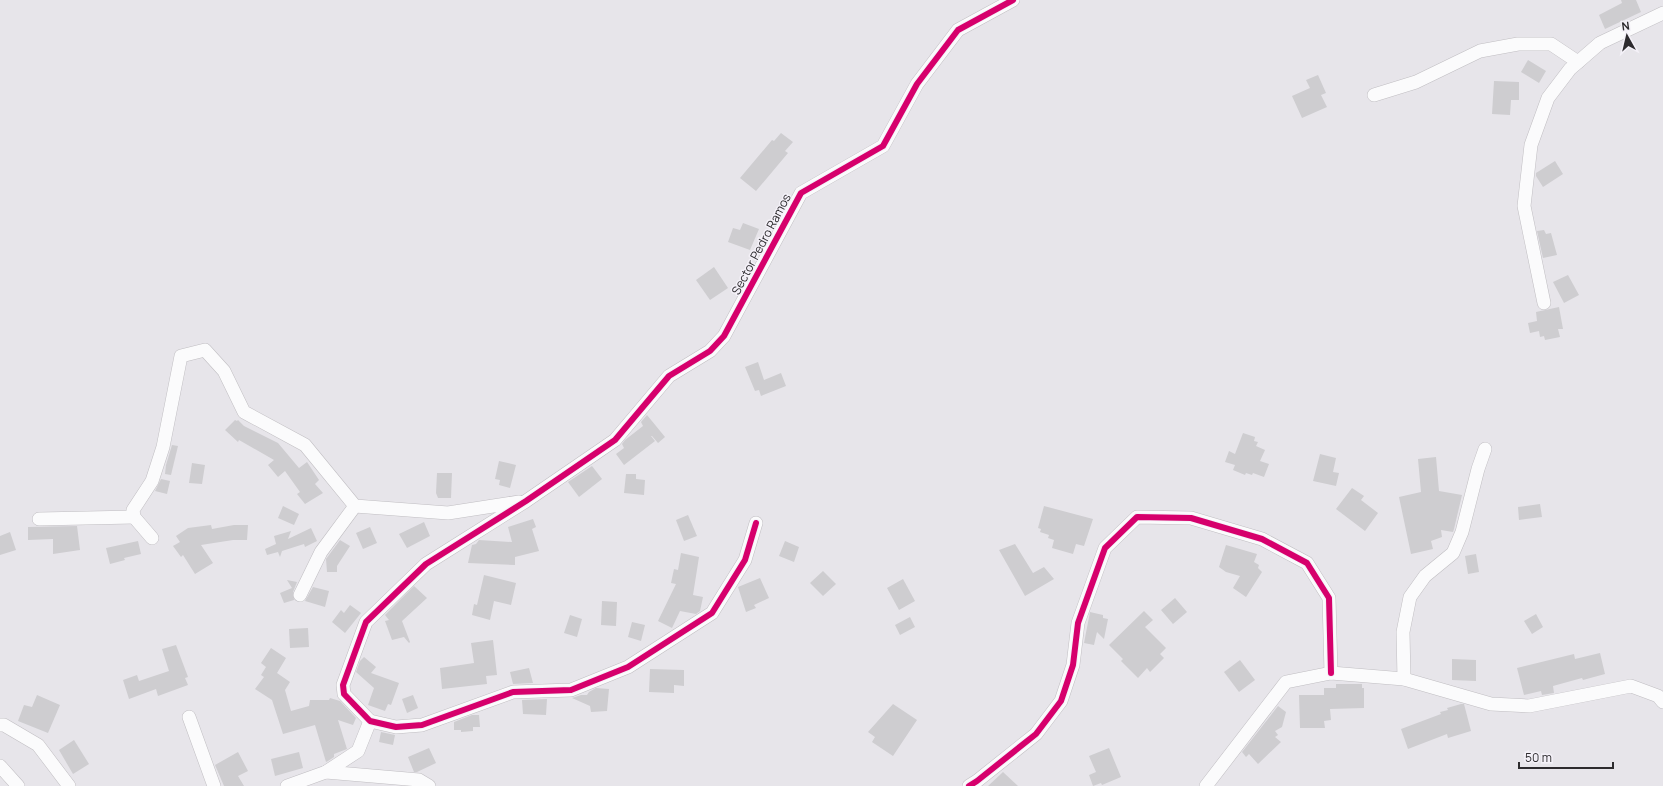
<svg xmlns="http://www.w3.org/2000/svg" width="1663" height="786" font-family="Manrope,sans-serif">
  <rect width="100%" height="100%" fill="#e7e5ea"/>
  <g fill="#cecdd0">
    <path d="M1621 0H1636L1641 12 1605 29 1599 15 1622 3Z"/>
    <path d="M1528 60 1546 71 1539 83 1521 72Z"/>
    <path d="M1318 75 1326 93 1321 95 1327 107 1302 118 1292 96 1310 88 1306 80Z"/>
    <path d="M1494 81 1519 82V100H1511L1510 115 1492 114Z"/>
    <path d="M781 133 793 142 785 151 788 153 756 191 740 178 772 140 774 141Z"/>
    <path d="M1555 161 1563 174 1543 187 1536 176V173Z"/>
    <path d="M743 223 759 229 750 250 728 242 733 228 740 230Z"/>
    <path d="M1544 230 1546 234 1551 233 1557 255 1543 258 1537 231Z"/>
    <path d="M714 267 728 288 710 300 696 280Z"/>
    <path d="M1568 275 1579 295 1564 303 1553 282Z"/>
    <path d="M1559 307 1563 329H1558L1560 337 1545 340 1544 336 1540 337 1539 331 1530 333 1528 323 1537 321 1536 312Z"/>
    <path d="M758 362 764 380 781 373 786 386 761 396 759 390 755 391 745 367Z"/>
    <path d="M647 415 665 437 658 443 652 436H651L655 441 624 465 616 454 624 448 622 444 625 440 643 426 641 422Z"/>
    <path d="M235 420 237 421 238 420 244 426 278 443 299 468 307 462 319 480 315 484 323 493 305 504 297 494 300 492 285 471 278 477 268 465 274 460 239 440 238 442 225 430Z"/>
    <path d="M1243 433 1255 437 1254 441 1258 442 1256 446 1265 450 1260 461 1269 464 1264 477 1253 473 1252 475 1246 473 1245 475 1233 470 1235 465 1225 462 1229 451 1235 454Z"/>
    <path d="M172 445 178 446 171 475 165 474 166 465Z"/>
    <path d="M1320 454 1336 458 1333 472 1339 473 1336 486 1313 481Z"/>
    <path d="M1436 457 1439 491 1462 495 1454 529 1453 532 1441 530 1442 537 1431 541 1433 549 1411 554 1399 497 1421 492 1418 459Z"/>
    <path d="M499 461 516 465 510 488 499 485 500 480 495 479Z"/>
    <path d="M192 463 205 465 202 484 189 483Z"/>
    <path d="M592 466 602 479 579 497 568 482Z"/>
    <path d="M437 473H452L451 498H438L436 493Z"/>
    <path d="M626 474H636V479L645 480 644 495 624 493Z"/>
    <path d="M161 479 170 481 167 494 155 491Z"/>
    <path d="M1352 488 1364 496 1361 500 1378 513 1365 531 1336 509Z"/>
    <path d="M1540 504 1542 517 1519 520 1518 507Z"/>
    <path d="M283 506 299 514 294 525 278 518Z"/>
    <path d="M1044 506 1093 519 1084 546 1076 544 1073 554 1052 548 1054 540 1048 538 1049 535 1040 532 1041 529 1038 528Z"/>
    <path d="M688 515 697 536 684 541 676 520Z"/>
    <path d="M533 519 536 527 532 529 539 551 515 557V565L468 563 472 545 476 544 479 540 512 542 508 527Z"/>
    <path d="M424 522 430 536 407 548 399 534Z"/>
    <path d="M211 525 212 529 234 525H248L247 540H233L201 545 213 563 195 574 183 555 181 557 173 546 180 542 176 536 188 528Z"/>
    <path d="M77 526 80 550 53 554V539L28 540V527Z"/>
    <path d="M370 527 377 543 363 549 356 533Z"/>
    <path d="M311 528 317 541 305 547 304 544 282 551 280 557 278 552 267 555 265 549 276 544 274 536 291 531 288 539Z"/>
    <path d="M10 532 16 550 0 555V536Z"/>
    <path d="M340 540 350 546 337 566V572H327L326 559Z"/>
    <path d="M138 541 141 554 124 558 125 560 110 564 106 548Z"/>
    <path d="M785 541 799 547 794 562 779 556Z"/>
    <path d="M1015 544 1033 573 1044 567 1054 579 1025 596 999 550Z"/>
    <path d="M1226 545 1257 554 1254 562 1259 565 1258 568 1262 572 1246 597 1233 588 1240 576 1226 572 1219 567Z"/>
    <path d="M681 553 699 557 693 595 703 597 700 611 696 614 680 611 672 628 658 621 676 584 671 583 674 569 678 570Z"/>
    <path d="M1476 554 1479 572 1468 574 1465 556Z"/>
    <path d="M823 571 836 584 823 596 810 583Z"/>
    <path d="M484 575 516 583 511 605 494 601 490 620 472 615 474 604 477 605Z"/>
    <path d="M760 578 769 598 754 605 756 608 746 612 738 587Z"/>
    <path d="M903 579 915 601 899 610 887 588Z"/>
    <path d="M287 580 297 582 293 592 294 600 284 603 280 593 292 588Z"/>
    <path d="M414 586 427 598 402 621 410 642 409 643 404 637 392 640 385 621 389 620 385 615Z"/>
    <path d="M313 587 329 591 325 607 305 601Z"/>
    <path d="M1175 598 1187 612 1173 624 1161 610Z"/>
    <path d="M602 601 617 602 616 626 601 625Z"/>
    <path d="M350 605 361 613 345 633 332 622 341 610 344 613Z"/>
    <path d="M1144 611 1153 620 1145 627 1166 648 1160 654 1164 658 1150 672 1147 668 1138 678 1121 661 1123 659 1109 645Z"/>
    <path d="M1090 612 1103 615V618L1108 619 1104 639 1097 632 1094 645 1084 643Z"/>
    <path d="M1536 614 1543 627 1532 634 1524 621Z"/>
    <path d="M570 615 582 619 577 637 564 633Z"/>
    <path d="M910 617 915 627 900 635 895 625Z"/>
    <path d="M632 622 645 625 641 641 628 637Z"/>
    <path d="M308 628 309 647 290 648 289 629Z"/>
    <path d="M493 640 497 675 486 676 487 684 442 689 440 668 474 663 471 643Z"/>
    <path d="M176 645 188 677 185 678 188 685 158 696 156 689 129 699 123 680 137 675 139 681 169 671 162 649Z"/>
    <path d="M271 648 286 658 277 673 290 682 285 690 291 711 309 706 310 700H329L330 698 340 701 356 718 353 725 338 720 347 749 334 754V757L328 761 326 762 315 725 283 734 272 700 255 689 264 677 261 675 266 667 261 663Z"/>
    <path d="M1600 653 1605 674 1583 680 1582 678 1553 686 1554 693 1542 695 1541 691 1524 695 1517 668 1574 654 1575 659Z"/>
    <path d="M364 657 376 667 371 673 399 683 391 705 388 704 385 711 368 705 374 688 356 672 360 661Z"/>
    <path d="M1452 659 1476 660V681L1452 680Z"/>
    <path d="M1240 660 1255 680 1239 692 1224 672Z"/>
    <path d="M529 668 533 683 513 684 510 672Z"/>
    <path d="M650 669 684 670V686L674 685V693L649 692Z"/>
    <path d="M1336 684H1362V688H1364V708L1330 709 1331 720 1324 721 1325 728H1300L1299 695H1324V688H1336Z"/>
    <path d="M596 688 609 689 607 711 591 712 590 706 572 698 581 695H587L589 692Z"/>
    <path d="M37 695 60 705 48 733 18 721 24 705 32 707Z"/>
    <path d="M413 695 418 708 407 713 402 699Z"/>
    <path d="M547 699 546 715 523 714 522 700Z"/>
    <path d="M893 704 917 720 893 756 872 742 875 737 868 732Z"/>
    <path d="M1461 704H1464L1471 731 1448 738 1447 734 1408 749 1401 729 1441 714 1440 712 1448 710 1447 708Z"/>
    <path d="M1278 706 1286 712 1282 727 1275 731 1278 735 1275 737 1281 742 1258 764 1249 754 1246 757 1242 752Z"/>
    <path d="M472 715H479L480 727H473V731L461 732V730H454V722Z"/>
    <path d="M381 732 395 735 393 745 379 742Z"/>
    <path d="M74 740 89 764 73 774 59 750Z"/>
    <path d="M429 748 436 763 417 772H414L408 757Z"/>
    <path d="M1109 748 1121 777 1102 785 1101 783 1093 786 1089 775 1096 772 1089 756Z"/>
    <path d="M238 752 248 771 238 776 244 786H224L215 765Z"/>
    <path d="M299 752 303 768 275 776 271 759Z"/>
    <path d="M1003 772 1018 786H988Z"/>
  </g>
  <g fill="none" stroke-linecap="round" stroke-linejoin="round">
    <defs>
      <g id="street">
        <path d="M1374 95 1416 82 1480 51 1518 44H1551L1578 62"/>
        <path d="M1544 303 1524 206 1531 145 1548 98 1570 69 1600 43 1663 13"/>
        <path d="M39 519 134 517"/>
        <path d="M756 523 745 560 712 613 628 667 571 690 513 692 422 725 396 727 370 721 344 694 343 685 366 622 426 564 526 501 615 440 669 376 710 351 724 336 801 193 883 146 917 84 958 30 1013 0"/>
        <path d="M152 538 134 517 133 510 152 481 163 447 181 356 205 350 224 371 244 412 305 445 355 506 448 513 519 502"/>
        <path d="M300 595 321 552 355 506"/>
        <path d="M1404 679 1403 632 1410 597 1425 576 1453 553 1462 532 1478 469 1485 449"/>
        <path d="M189 717 214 786"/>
        <path d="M0 725H4L38 745 69 786"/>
        <path d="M0 766 18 786"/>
        <path d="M326 772 419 780 429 786"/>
        <path d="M287 786 326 772 358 751 370 721"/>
        <path d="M969 786 977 781 1036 734 1061 701 1073 665 1078 623 1105 548 1137 517 1191 518 1262 539 1307 563 1329 598 1331 673"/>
        <path d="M1206 786 1286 682 1331 673 1404 679 1491 704 1529 706 1631 686 1658 696 1663 702"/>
      </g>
    </defs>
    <use href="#street" stroke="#c0bec2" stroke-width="14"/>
    <use href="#street" stroke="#fbfbfc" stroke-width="13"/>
    <defs>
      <g id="cycleway">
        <path d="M756 523 745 560 712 613 628 667 571 690 513 692 422 725 396 727 370 721 344 694 343 685 366 622 426 564 526 501 615 440 669 376 710 351 724 336 801 193 883 146 917 84 958 30 1013 0"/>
        <path d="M969 786 977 781 1036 734 1061 701 1073 665 1078 623 1105 548 1137 517 1191 518 1262 539 1307 563 1329 598 1331 673"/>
      </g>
    </defs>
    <use href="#cycleway" stroke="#f4f1f8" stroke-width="8"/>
    <use href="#cycleway" stroke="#d6006c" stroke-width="6"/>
  </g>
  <g text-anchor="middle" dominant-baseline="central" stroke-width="3" stroke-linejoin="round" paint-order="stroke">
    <g font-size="12" fill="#2d2b2e" stroke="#f4f1f8">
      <text transform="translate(761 244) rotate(-62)">Sector Pedro Ramos</text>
    </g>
  </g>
  <g transform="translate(1627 36) rotate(352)" stroke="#f4f1f8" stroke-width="3" paint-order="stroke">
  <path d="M0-3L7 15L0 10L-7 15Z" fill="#2d2b2e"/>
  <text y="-6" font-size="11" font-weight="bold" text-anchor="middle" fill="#2d2b2e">N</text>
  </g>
  <path d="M1519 762v6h94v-6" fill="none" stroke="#2d2b2e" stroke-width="2"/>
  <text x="1525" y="762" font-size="12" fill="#2d2b2e" stroke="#f4f1f8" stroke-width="3" paint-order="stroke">50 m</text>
</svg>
